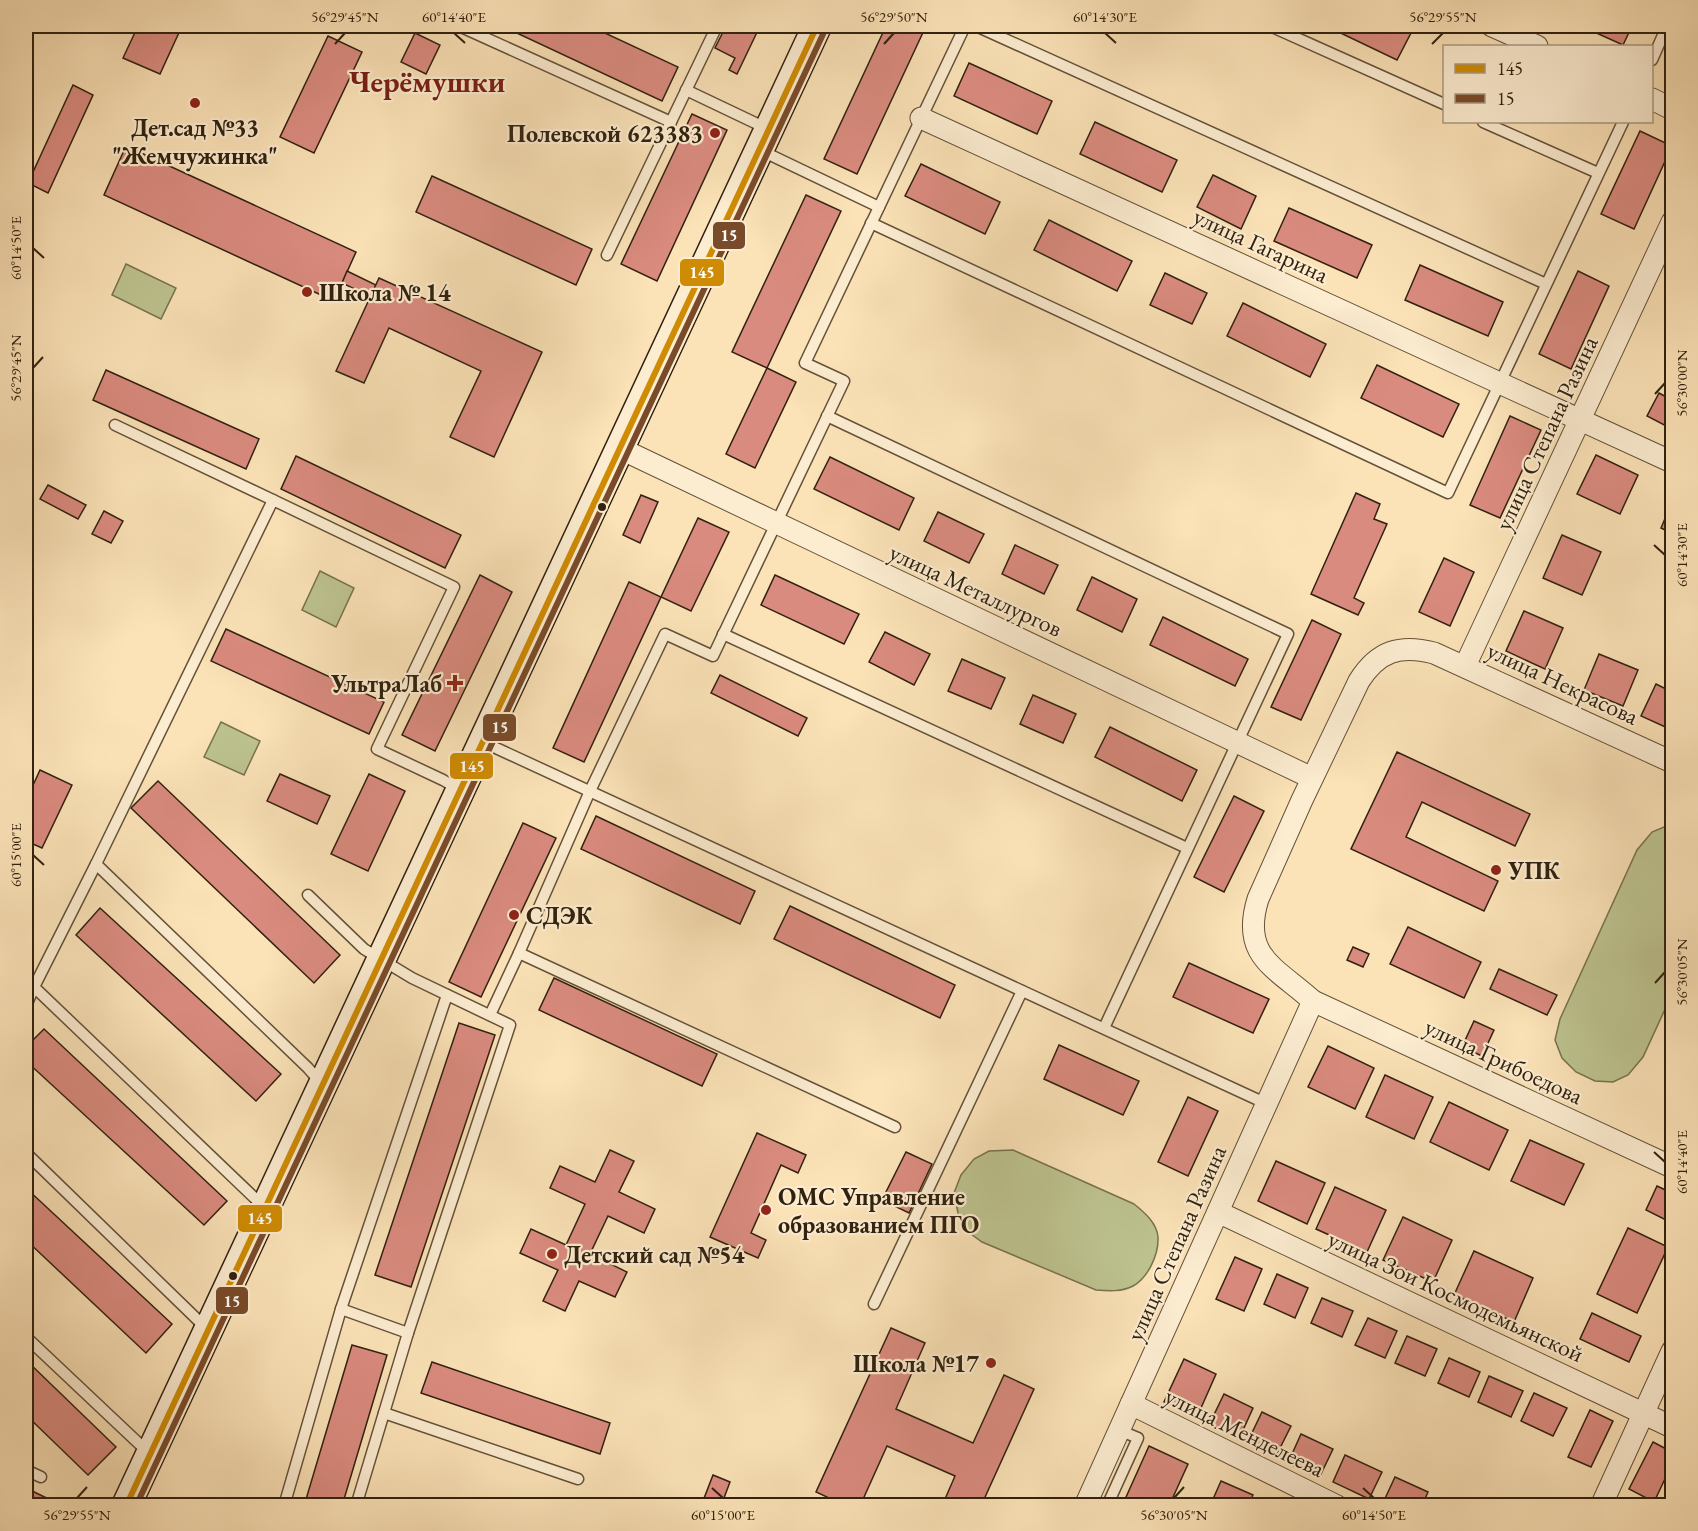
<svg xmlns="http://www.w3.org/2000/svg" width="1698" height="1531" font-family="'EB Garamond',serif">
  <rect width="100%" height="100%" fill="#fbe2b7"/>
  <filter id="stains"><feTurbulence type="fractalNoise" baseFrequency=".00333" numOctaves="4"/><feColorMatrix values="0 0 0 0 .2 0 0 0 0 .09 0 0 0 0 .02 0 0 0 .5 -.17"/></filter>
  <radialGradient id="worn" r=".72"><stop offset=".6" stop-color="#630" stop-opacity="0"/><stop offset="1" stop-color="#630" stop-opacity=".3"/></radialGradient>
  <g fill="#bdc38f" stroke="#77724f" stroke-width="1.5">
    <path d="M126 264 176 288 161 319 112 295Z"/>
    <path d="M320 571 354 588 336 627 302 610Z"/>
    <path d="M221 722 260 741 244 775 204 757Z"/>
    <path d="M1671 824H1672V994L1643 1057 1628 1075 1613 1082 1595 1081 1576 1072 1562 1058 1555 1040 1560 1019 1637 850 1652 832Z"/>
    <path d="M1013 1150 1134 1204C1144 1212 1157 1223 1158 1237 1159 1254 1148 1278 1133 1286 1122 1292 1108 1291 1096 1290L982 1242 967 1231 958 1213 954 1193 961 1175 974 1159 989 1151Z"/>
  </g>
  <g fill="#da8b7f" stroke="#31210f" stroke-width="1.5">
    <path d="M138 26H182L160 74 123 58Z"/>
    <path d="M502 26H590L678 67 662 101Z"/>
    <path d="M726 26H760L737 74 729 70 735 58 715 48Z"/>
    <path d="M886 26H926L857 174 824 159Z"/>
    <path d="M1326 26H1406L1413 29 1397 60Z"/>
    <path d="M1581 26H1632L1623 45Z"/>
    <path d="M415 33 440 45 426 74 401 62Z"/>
    <path d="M328 36 362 52 314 153 280 137Z"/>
    <path d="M969 63 1052 101 1037 134 954 96Z"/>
    <path d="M73 85 93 95 48 193 28 183Z"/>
    <path d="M692 114 727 130 657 281 621 264Z"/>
    <path d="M1095 122 1177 160 1162 192 1080 154Z"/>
    <path d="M1640 131 1672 146 1634 229 1601 214Z"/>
    <path d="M126 146 356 252 334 301 104 195Z"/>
    <path d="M921 164 1000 202 985 234 905 196Z"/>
    <path d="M1213 175 1256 196 1241 229 1197 207Z"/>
    <path d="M432 176 592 249 576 285 416 212Z"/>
    <path d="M806 195 841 211 767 368 732 352Z"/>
    <path d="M1289 208 1372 245 1357 278 1274 241Z"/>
    <path d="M1049 220 1132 261 1117 291 1034 250Z"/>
    <path d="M1420 265 1503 302 1488 336 1405 300Z"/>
    <path d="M347 271 376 285 371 297 342 283Z"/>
    <path d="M1578 271 1609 286 1571 369 1539 354Z"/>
    <path d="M1165 273 1207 293 1192 324 1150 305Z"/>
    <path d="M379 278 542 352 494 457 450 437 481 371 389 328 364 383 336 371Z"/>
    <path d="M1243 303 1326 344 1310 377 1227 336Z"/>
    <path d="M1377 365 1459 404 1443 437 1361 398Z"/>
    <path d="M767 368 796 382 755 468 726 454Z"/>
    <path d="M106 370 259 439 246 469 93 400Z"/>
    <path d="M1659 393 1672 400V429L1647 416Z"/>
    <path d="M1510 416 1541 430 1500 518 1470 505Z"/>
    <path d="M1596 455 1638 475 1620 514 1577 494Z"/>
    <path d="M296 456 461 535 445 568 281 489Z"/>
    <path d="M830 457 914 498 899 530 814 489Z"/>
    <path d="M48 485 86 505 78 519 40 499Z"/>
    <path d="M1356 493 1380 504 1374 519 1387 524 1354 598 1364 603 1358 615 1311 594Z"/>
    <path d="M641 495 658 502 640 543 623 535Z"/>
    <path d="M1672 502V533L1661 528Z"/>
    <path d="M104 511 123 521 111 543 92 534Z"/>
    <path d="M938 512 984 534 969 563 924 541Z"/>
    <path d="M698 518 729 532 691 611 661 597Z"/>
    <path d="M1562 535 1601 552 1582 595 1543 578Z"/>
    <path d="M1015 545 1058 565 1044 594 1002 574Z"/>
    <path d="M1444 558 1474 572 1450 626 1419 612Z"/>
    <path d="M480 575 512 592 435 751 402 735Z"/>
    <path d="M775 575 859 614 844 644 761 605Z"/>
    <path d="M1092 577 1137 599 1122 632 1077 610Z"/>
    <path d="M629 582 661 597 584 762 553 748Z"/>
    <path d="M1524 611 1563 628 1545 669 1506 651Z"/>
    <path d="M1163 617 1248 659 1235 686 1150 645Z"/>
    <path d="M1312 620 1341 634 1301 720 1271 707Z"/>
    <path d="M226 629 384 702 369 734 211 661Z"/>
    <path d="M885 632 930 654 914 685 869 662Z"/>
    <path d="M1599 654 1638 670 1623 706 1584 690Z"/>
    <path d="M962 659 1005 678 991 709 948 691Z"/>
    <path d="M720 675 807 718 798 736 711 693Z"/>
    <path d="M1656 684 1672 692V730L1641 716Z"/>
    <path d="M1033 695 1076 714 1063 743 1020 724Z"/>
    <path d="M1110 727 1197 770 1182 801 1095 757Z"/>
    <path d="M1397 752 1530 814 1515 846 1422 802 1406 837 1498 881 1484 911 1351 849Z"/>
    <path d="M40 770 72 785 42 848 26 841V792L29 794Z"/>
    <path d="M280 774 330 796 317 824 267 801Z"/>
    <path d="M369 774 405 791 368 871 331 854Z"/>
    <path d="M158 781 340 955 314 983 131 808Z"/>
    <path d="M1234 796 1264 811 1224 892 1194 877Z"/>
    <path d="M596 816 755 891 740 924 581 849Z"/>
    <path d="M523 823 556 838 481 997 449 982Z"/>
    <path d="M790 906 955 985 940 1018 774 939Z"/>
    <path d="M100 908 281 1074 256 1101 76 935Z"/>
    <path d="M1408 927 1481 962 1464 998 1390 964Z"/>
    <path d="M1353 947 1369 954 1363 967 1347 960Z"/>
    <path d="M1189 963 1269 999 1253 1033 1173 997Z"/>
    <path d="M1499 969 1557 995 1547 1015 1490 989Z"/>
    <path d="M554 978 717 1054 702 1086 539 1010Z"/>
    <path d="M1474 1021 1494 1030 1482 1056 1462 1047Z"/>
    <path d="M459 1023 495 1035 411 1287 375 1275Z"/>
    <path d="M44 1029 227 1201 204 1225 26 1061V1047Z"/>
    <path d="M1059 1045 1139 1081 1123 1115 1044 1079Z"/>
    <path d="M1328 1046 1374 1068 1355 1109 1308 1087Z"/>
    <path d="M1385 1075 1433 1097 1414 1139 1366 1117Z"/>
    <path d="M1188 1097 1218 1111 1188 1176 1158 1162Z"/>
    <path d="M1449 1102 1508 1130 1489 1170 1430 1142Z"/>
    <path d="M757 1133 806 1155 798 1173 781 1165 751 1233 766 1240 758 1258 710 1237Z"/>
    <path d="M1530 1140 1584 1164 1564 1205 1511 1181Z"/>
    <path d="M610 1150 634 1161 619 1192 655 1209 644 1233 608 1216 590 1254 627 1272 615 1297 579 1281 565 1311 543 1301 558 1270 520 1253 531 1229 566 1245 585 1204 550 1188 560 1166 595 1182Z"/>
    <path d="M906 1152 932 1164 909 1213 882 1200Z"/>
    <path d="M1276 1161 1325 1183 1307 1224 1258 1201Z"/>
    <path d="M1657 1186 1672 1193V1223L1646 1210Z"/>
    <path d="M1335 1187 1386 1210 1367 1252 1316 1229Z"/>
    <path d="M26 1188 172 1324 146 1353 26 1240Z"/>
    <path d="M1403 1217 1452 1240 1433 1282 1383 1260Z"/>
    <path d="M1628 1228 1668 1247 1637 1313 1597 1294Z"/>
    <path d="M1474 1251 1533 1278 1514 1322 1454 1295Z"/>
    <path d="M1235 1257 1262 1269 1244 1311 1216 1299Z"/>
    <path d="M1277 1274 1308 1288 1295 1318 1264 1304Z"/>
    <path d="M1322 1298 1353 1311 1342 1337 1311 1323Z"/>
    <path d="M1592 1313 1641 1336 1629 1362 1580 1339Z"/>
    <path d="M1368 1318 1397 1331 1385 1358 1355 1345Z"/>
    <path d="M891 1328 925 1343 896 1409 973 1443 1004 1375 1034 1389 981 1506H942L955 1476 887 1446 860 1506H846L816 1492Z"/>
    <path d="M1407 1336 1437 1349 1425 1376 1395 1363Z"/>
    <path d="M352 1345 387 1355 342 1506H304Z"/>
    <path d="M1449 1358 1480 1372 1469 1397 1438 1383Z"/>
    <path d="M1184 1359 1216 1374 1197 1417 1164 1402Z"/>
    <path d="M26 1360 116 1447 88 1475 26 1415Z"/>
    <path d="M432 1362 610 1423 600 1454 421 1393Z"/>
    <path d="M1489 1376 1523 1391 1511 1417 1478 1402Z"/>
    <path d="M1534 1393 1567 1408 1553 1436 1521 1421Z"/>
    <path d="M1224 1394 1253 1408 1239 1439 1209 1425Z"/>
    <path d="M1590 1410 1613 1421 1591 1467 1568 1457Z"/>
    <path d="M1262 1412 1291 1426 1276 1456 1248 1441Z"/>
    <path d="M1301 1434 1333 1449 1319 1478 1288 1463Z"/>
    <path d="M1653 1442 1672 1452V1464L1654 1502 1629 1489Z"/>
    <path d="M1149 1446 1188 1464 1169 1506H1122Z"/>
    <path d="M1345 1455 1382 1472 1369 1499 1333 1482Z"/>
    <path d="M713 1475 730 1482 721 1506H713L703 1501Z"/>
    <path d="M1395 1477 1428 1492 1422 1506 1382 1505Z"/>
    <path d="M1221 1481 1253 1495 1248 1506H1210Z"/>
    <path d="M26 1488 63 1506H26Z"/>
  </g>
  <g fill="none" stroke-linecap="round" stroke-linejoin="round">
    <defs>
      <g id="lane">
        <path d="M459 26 671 122"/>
        <path d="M976 26 1546 284"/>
        <path d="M1270 26 1444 104"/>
        <path d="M1652 60 1667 26"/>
        <path d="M686 90 768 129"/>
        <path d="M1483 122 1598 173"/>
        <path d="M760 150 879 207"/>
        <path d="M871 223 1448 493 1623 122"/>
        <path d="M607 255 717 26"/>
        <path d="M827 416 1288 634 1104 1028"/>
        <path d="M115 425 273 500"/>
        <path d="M723 634 1187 848"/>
        <path d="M483 742 1267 1104"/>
        <path d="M96 864 273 500 454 587 377 749 443 780 460 790"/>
        <path d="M308 895 364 949 412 978 510 1025 408 1333 356 1506"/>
        <path d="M519 953 590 791 665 634 713 656 844 381 805 363 965 26"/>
        <path d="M34 987 96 864 308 1068 321 1083"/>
        <path d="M26 1006 34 987 264 1207"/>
        <path d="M490 1015 519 953 895 1127"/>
        <path d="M26 1153 206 1328"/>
        <path d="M874 1304 1022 991"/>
        <path d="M341 1309 447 995"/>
        <path d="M26 1337 150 1454"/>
        <path d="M384 1413 578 1479"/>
        <path d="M26 1470 41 1477"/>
        <path d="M284 1506 341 1309 408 1333"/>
        <path d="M1107 1506 1138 1438 1119 1430"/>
      </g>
      <g id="street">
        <path d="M1492 26 1537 46"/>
        <path d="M1652 99 1672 109"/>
        <path d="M921 118 1672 462"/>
        <path d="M619 448 1312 778"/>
        <path d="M1465 666 1672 222"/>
        <path d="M1672 762 1434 653C1400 644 1378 651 1359 681L1302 800 1258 899C1240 957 1277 968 1313 1001L1672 1167"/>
        <path d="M1218 1212 1672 1427"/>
        <path d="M1131 1404 1337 1506"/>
        <path d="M1085 1506 1313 1001"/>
        <path d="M1601 1506 1672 1351"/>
      </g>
      <path id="secondary" d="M126 1506 817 26"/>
    </defs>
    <use href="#lane" stroke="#645139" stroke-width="13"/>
    <use href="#street" stroke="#645139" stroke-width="23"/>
    <use href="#secondary" stroke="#31210f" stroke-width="31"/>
    <use href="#lane" stroke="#fcecd0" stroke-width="10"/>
    <use href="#street" stroke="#fcecd0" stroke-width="21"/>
    <use href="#secondary" stroke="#fcecd0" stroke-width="28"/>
    <defs>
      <path id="bus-1" d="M126 1506 817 26"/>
      <path id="bus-2" d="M136 1506 825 30"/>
    </defs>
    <use href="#bus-1" stroke="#fcecd0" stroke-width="10"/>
    <use href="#bus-2" stroke="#fcecd0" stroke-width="10"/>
    <use href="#bus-1" stroke="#cf8b03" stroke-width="6"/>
    <use href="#bus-2" stroke="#7a4b2a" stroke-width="6"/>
  </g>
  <path fill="none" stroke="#31210f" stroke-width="2" d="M454 33 465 43M1105 33 1116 43M335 44 345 33M884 44 894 33M1432 44 1443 33M33 248 44 258M33 368 43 357M1655 394 1665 383M1654 545 1665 555M33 855 44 865M1655 983 1665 972M1654 1152 1665 1162M712 1488 723 1498M1363 1488 1374 1498M77 1498 87 1487M1174 1498 1184 1487"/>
  <g fill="#8f2418" stroke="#fcecd0" stroke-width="2">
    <circle cx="195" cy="103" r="6"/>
    <circle cx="715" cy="133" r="6"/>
    <circle cx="307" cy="292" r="6"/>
    <path d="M452 674h6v6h6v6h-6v6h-6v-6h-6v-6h6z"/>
    <circle cx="1496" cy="870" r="6"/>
    <circle cx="514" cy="915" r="6"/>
    <circle cx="766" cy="1210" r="6"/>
    <circle cx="552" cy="1254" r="6"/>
    <circle cx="991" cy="1363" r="6"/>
  </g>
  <g fill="#31210f" stroke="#fcecd0" stroke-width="2">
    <circle cx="602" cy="507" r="5"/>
    <circle cx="233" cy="1276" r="5"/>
  </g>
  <g text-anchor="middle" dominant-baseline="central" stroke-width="4.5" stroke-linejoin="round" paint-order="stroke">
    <g font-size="24" font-weight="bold" fill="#31210f" stroke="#fcecd0" text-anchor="start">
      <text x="195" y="127" text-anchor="middle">Дет.сад №33<tspan x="195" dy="28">"Жемчужинка"</tspan></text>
      <text x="703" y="133" text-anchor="end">Полевской 623383</text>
      <text x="319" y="292">Школа № 14</text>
      <text x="442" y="683" text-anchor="end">УльтраЛаб</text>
      <text x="1508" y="870">УПК</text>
      <text x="526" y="915">СДЭК</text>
      <text x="778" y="1196">ОМС Управление<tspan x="778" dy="28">образованием ПГО</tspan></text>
      <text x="564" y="1254">Детский сад №54</text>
      <text x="979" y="1363" text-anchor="end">Школа №17</text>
    </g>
    <g font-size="24" fill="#31210f" stroke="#fcecd0">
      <text transform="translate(1261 245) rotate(25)">улица Гагарина</text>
      <text transform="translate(1546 433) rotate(-65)">улица Степана Разина</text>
      <text transform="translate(976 590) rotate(25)">улица Металлургов</text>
      <text transform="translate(1563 683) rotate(25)">улица Некрасова</text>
      <text transform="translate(1504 1061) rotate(25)">улица Грибоедова</text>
      <text transform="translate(1176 1243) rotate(-66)">улица Степана Разина</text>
      <text transform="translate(1456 1296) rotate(25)">улица Зои Космодемьянской</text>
      <text transform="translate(1245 1432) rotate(26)">улица Менделеева</text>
    </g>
    <g font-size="30" font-weight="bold" fill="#7a1f14" stroke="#fcecd0">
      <text x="427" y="81">Черёмушки</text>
    </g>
  </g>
  <g stroke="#fcecd0" stroke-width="2">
    <rect x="712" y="221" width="34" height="29" rx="6" fill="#7a4b2a"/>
    <rect x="679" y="258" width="46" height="29" rx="6" fill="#cf8b03"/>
    <rect x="482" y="713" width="35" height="29" rx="6" fill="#7a4b2a"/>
    <rect x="449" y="752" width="45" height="28" rx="6" fill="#cf8b03"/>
    <rect x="237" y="1204" width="46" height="29" rx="6" fill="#cf8b03"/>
    <rect x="215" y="1286" width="34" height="29" rx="6" fill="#7a4b2a"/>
  </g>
  <g font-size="16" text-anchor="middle" font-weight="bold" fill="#fff">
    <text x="729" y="241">15</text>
    <text x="702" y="278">145</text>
    <text x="500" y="733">15</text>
    <text x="472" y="772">145</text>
    <text x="260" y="1224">145</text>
    <text x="232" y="1307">15</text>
  </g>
  <rect width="1698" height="1531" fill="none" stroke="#fbe2b7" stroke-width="66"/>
  <rect x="1443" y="45" width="210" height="78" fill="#fcecd0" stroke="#ab9b83" stroke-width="1.5"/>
  <rect x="1455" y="64" width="30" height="9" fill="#cf8b03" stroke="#ab9b83" stroke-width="1.5"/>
  <text x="1497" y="75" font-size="18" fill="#31210f">145</text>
  <rect x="1455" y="94" width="30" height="9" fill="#7a4b2a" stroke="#ab9b83" stroke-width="1.5"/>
  <text x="1497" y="105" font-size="18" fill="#31210f">15</text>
  <rect x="33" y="33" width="1632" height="1465" fill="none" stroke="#31210f" stroke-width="2"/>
  <g font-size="15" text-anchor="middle" fill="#31210f">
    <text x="345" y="22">56°29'45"N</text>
    <text x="454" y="22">60°14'40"E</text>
    <text x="894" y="22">56°29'50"N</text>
    <text x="1105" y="22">60°14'30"E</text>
    <text x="1443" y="22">56°29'55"N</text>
    <text transform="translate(16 248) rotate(-90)" y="5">60°14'50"E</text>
    <text transform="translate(16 368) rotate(-90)" y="5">56°29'45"N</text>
    <text transform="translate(1682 383) rotate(-90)" y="5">56°30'00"N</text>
    <text transform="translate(1682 555) rotate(-90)" y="5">60°14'30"E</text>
    <text transform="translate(16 855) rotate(-90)" y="5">60°15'00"E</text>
    <text transform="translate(1682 972) rotate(-90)" y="5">56°30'05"N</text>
    <text transform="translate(1682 1162) rotate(-90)" y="5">60°14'40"E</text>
    <text x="77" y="1520">56°29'55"N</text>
    <text x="723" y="1520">60°15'00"E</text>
    <text x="1174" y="1520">56°30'05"N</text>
    <text x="1374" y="1520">60°14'50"E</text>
  </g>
  <rect width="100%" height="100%" filter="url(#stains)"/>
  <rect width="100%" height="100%" fill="url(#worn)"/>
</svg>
